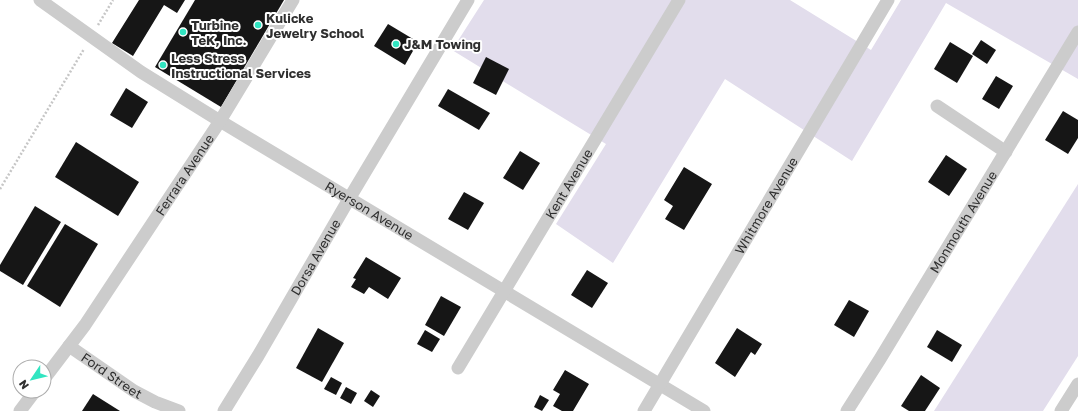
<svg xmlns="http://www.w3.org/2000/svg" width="1078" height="411" font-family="'Golos Text',sans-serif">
  <rect width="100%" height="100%" fill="#fff"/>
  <g fill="#e2ddec">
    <path d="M484 0H790L871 50 901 0H1078V79L946 3 852 161 725 79 613 263 556 224 606 144 452 50Z"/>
    <path d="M1078 184V356L1043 411H934Z"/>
  </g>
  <g fill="#161616">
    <path d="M139 0H185L177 13 164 5 133 56 112 43Z"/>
    <path d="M195 0H284L221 107 155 67Z"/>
    <path d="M388 24 418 42 405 65 374 46Z"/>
    <path d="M981 40 996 50 987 64 972 54Z"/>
    <path d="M950 42 973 56 957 83 934 69Z"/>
    <path d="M486 57 509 69 496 95 473 83Z"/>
    <path d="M996 76 1013 86 999 109 982 99Z"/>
    <path d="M126 88 148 102 132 128 110 115Z"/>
    <path d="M448 89 490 113 479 130 438 106Z"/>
    <path d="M1063 111 1078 120V138L1068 154 1045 140Z"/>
    <path d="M76 142 139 182 118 216 55 177Z"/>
    <path d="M520 151 540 163 523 190 503 178Z"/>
    <path d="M946 155 967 169 949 196 928 182Z"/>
    <path d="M684 167 712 184 684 230 665 219 673 206 664 200Z"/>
    <path d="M464 192 484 203 468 230 448 219Z"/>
    <path d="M35 206 61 222 23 285 0 271V265Z"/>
    <path d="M65 224 98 244 60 307 27 286Z"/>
    <path d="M366 257 401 278 388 299 369 287 364 294 351 287 356 279 353 278Z"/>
    <path d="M587 270 608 283 592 308 571 295Z"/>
    <path d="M441 296 461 307 444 336 425 325Z"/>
    <path d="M849 300 869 311 854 337 834 325Z"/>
    <path d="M318 328 344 343 322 382 296 368Z"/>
    <path d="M737 328 762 344 755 355 751 352 735 377 715 363Z"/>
    <path d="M425 330 440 339 432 352 417 344Z"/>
    <path d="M937 330 962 345 952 362 927 347Z"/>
    <path d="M565 370 589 384 573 411H562L553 406 560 394 553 390Z"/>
    <path d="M921 375 940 388 925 411H909L901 406Z"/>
    <path d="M331 377 342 383 336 395 324 389Z"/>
    <path d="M346 387 357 393 351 404 340 398Z"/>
    <path d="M371 390 380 396 373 407 364 401Z"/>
    <path d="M93 394 120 411H82Z"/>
    <path d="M540 395 549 400 542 411 534 407Z"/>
  </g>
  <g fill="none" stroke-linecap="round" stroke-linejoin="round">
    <g stroke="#c6c6c6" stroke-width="2.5" stroke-dasharray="2 2" stroke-linecap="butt">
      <path d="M98 25 113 0"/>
      <path d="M0 189 84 49"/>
    </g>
    <g stroke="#ccc" stroke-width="13">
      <path id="s1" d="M40 0 141 72 220 121 704 411"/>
      <path d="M937 106 1006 152"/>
      <path id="s2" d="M69 346 134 391 155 402 179 411"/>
      <path id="s3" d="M458 368 679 0"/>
      <path id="s4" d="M44 379 85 325 220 121 293 0"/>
      <path d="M20 411 35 391"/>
      <path id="s5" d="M224 411 258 356 349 199 468 0"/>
      <path id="s6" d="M644 411 888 0"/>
      <path id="s7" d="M847 411 880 359 1078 32"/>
      <path d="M1061 411 1078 384"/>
    </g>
  </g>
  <g fill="#31e5c1" stroke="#fff" stroke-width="1.5">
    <circle cx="258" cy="25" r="4"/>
    <circle cx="183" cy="32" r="4"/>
    <circle cx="396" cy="44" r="4"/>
    <circle cx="163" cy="65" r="4"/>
  </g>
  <g text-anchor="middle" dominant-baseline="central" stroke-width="4" stroke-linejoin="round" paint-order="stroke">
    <g font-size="13" font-weight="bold" fill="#2f2f2f" stroke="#fff" text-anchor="start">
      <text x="266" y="18">Kulicke<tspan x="266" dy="15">Jewelry School</tspan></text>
      <text x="191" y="25">Turbine<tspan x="191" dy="15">TeK, Inc.</tspan></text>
      <text x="404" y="44">J&amp;M Towing</text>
      <text x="171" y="58">Less Stress<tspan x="171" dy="15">Instructional Services</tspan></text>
    </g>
    <g font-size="13" fill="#2f2f2f" stroke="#fff">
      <text stroke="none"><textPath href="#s4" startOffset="248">Ferrara Avenue</textPath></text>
      <text stroke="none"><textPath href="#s3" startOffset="215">Kent Avenue</textPath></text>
      <text stroke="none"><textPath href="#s6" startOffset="239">Whitmore Avenue</textPath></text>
      <text stroke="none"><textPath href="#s1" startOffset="391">Ryerson Avenue</textPath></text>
      <text stroke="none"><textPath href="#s7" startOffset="222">Monmouth Avenue</textPath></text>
      <text stroke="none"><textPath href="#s5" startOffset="179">Dorsa Avenue</textPath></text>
      <text stroke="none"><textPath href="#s2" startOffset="52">Ford Street</textPath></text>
    </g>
  </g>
  <g transform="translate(32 379) rotate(235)"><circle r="19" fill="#ffffff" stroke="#acacac"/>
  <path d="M0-3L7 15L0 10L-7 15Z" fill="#31e5c1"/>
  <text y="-6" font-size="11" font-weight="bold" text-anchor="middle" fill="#2f2f2f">N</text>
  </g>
</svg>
